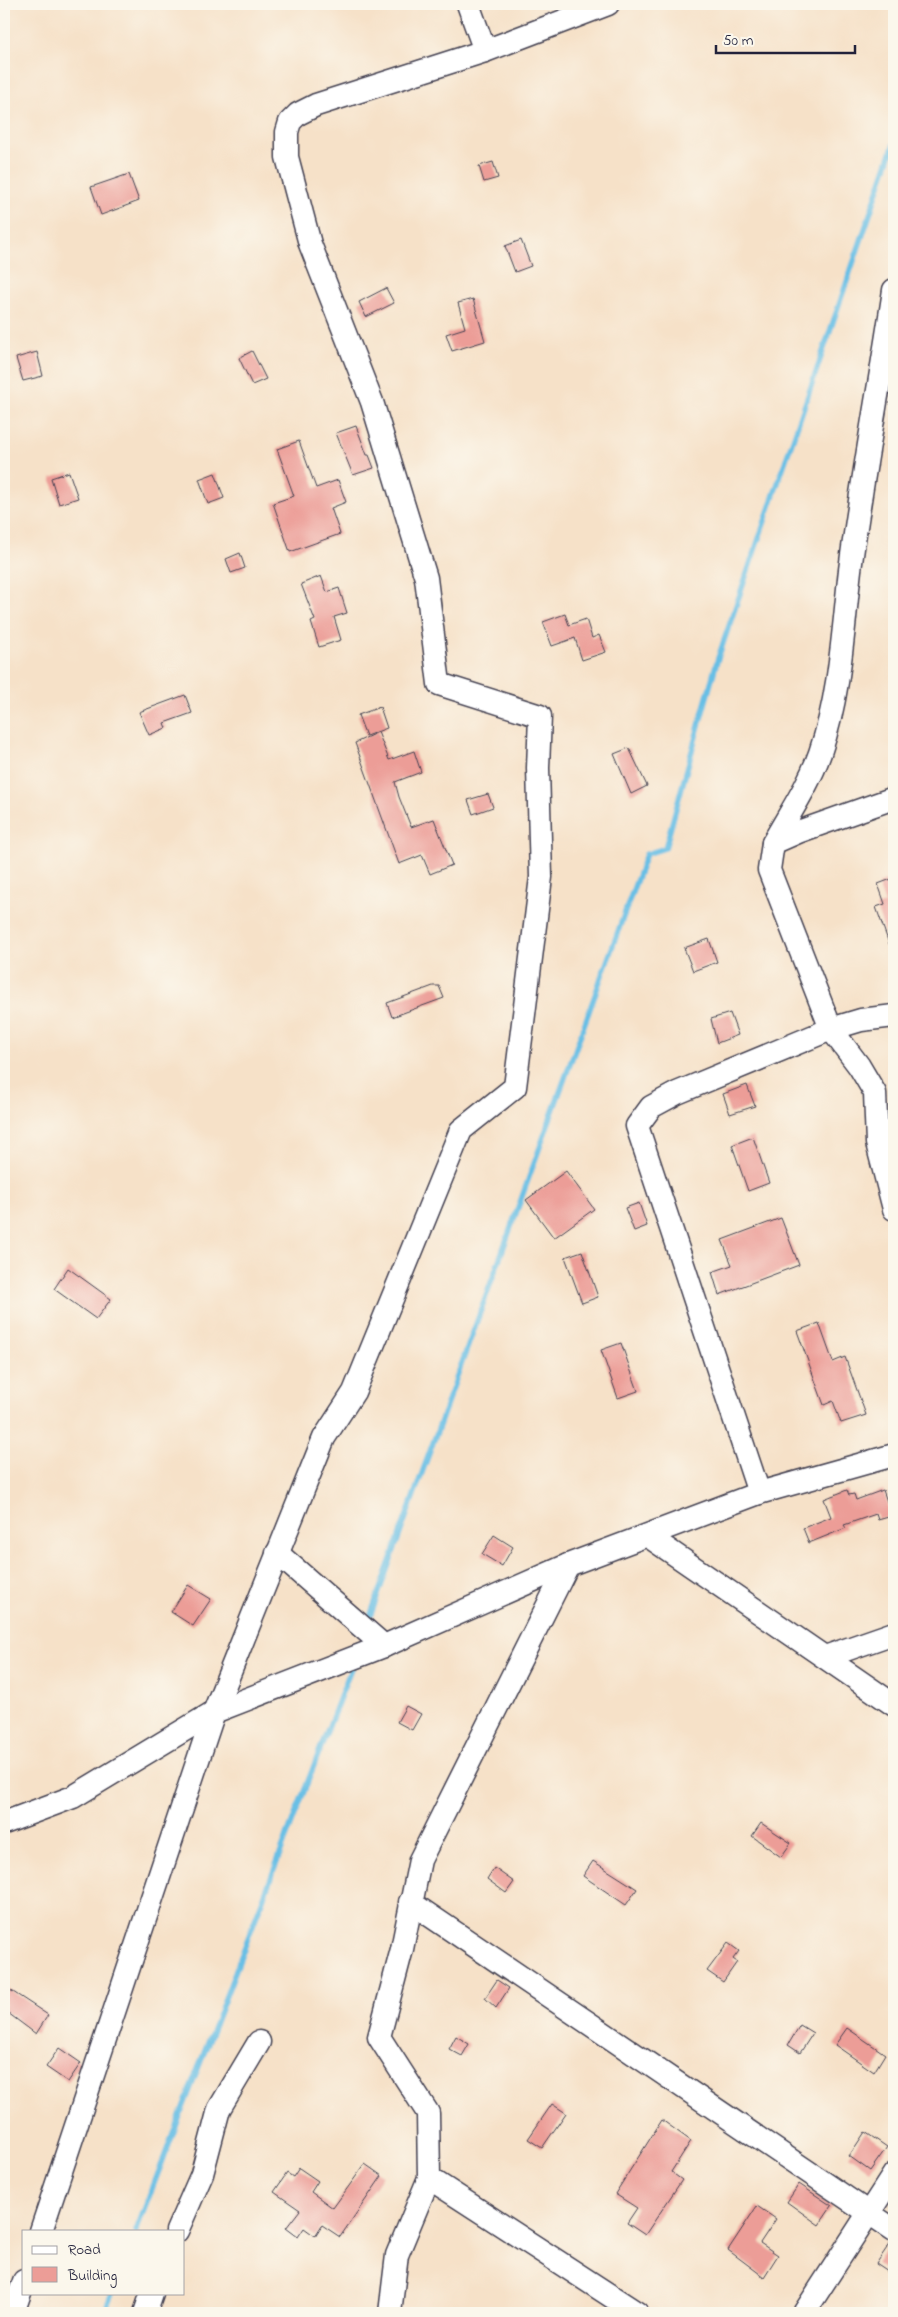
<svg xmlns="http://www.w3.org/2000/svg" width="898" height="2317" font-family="'Indie Flower',sans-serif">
  <rect width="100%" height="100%" fill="#fbf7ec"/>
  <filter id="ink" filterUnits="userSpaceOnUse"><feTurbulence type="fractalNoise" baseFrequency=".02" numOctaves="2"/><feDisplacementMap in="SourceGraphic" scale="10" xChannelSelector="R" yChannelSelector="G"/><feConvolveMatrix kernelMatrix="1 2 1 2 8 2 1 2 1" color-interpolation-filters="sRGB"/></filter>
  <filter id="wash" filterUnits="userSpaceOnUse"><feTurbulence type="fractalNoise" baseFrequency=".0096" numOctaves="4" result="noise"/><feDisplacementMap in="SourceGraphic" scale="20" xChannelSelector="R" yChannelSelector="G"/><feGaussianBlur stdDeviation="1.12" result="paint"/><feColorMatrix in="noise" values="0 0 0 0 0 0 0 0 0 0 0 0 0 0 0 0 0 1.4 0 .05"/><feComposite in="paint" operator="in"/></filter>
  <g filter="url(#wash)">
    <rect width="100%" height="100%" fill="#f6e1c8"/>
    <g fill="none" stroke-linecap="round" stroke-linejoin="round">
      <g stroke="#69bfe5" stroke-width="5.5">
        <path d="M367 1625 646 854 665 848 717 661 894 144"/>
        <path d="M136 2231 352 1666"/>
        <path d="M104 2313 112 2293"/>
      </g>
    </g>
    <g id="blocks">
      <g fill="#ec9d97">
        <path d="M493 162 498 178 484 182 479 166Z"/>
        <path d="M129 174 139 201 101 215 91 187Z"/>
        <path d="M521 240 531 266 515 272 505 246Z"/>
        <path d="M386 288 394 303 366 317 359 302Z"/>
        <path d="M473 299 485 341 452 351 446 334 465 328 458 303Z"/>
        <path d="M252 351 266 379 252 385 239 358Z"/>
        <path d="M37 352 43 376 23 381 16 358Z"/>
        <path d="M356 426 367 455H369L374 468 353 475 336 433Z"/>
        <path d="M299 441 316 488 338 480 346 502 331 508 340 534 290 552 273 503 294 496 277 449Z"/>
        <path d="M69 472 78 498 59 504 51 478Z"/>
        <path d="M215 473 224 498 208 504 199 479Z"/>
        <path d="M240 553 245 568 231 573 226 559Z"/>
        <path d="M321 576 327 592 339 588 347 613 334 617 341 640 319 647 311 622 315 620 301 584Z"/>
        <path d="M565 614 569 625 586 619 592 638 599 635 606 652 582 660 575 638 552 646 543 622Z"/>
        <path d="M185 695 192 713 164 723 166 728 149 735 139 712Z"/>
        <path d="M380 707 387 728 366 736 358 715Z"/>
        <path d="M378 732 389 760 414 751 421 772 395 782 399 797 411 827 434 819 452 865 430 874 422 855 399 864 355 743Z"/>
        <path d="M629 748 647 786 631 794 614 754Z"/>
        <path d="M488 794 493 807 473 814 468 800Z"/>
        <path d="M894 878V952H892L876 907 885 904 878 884Z"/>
        <path d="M709 939 717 962 693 971 684 948Z"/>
        <path d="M433 986H439L444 998 392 1017 387 1003Z"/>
        <path d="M730 1013 738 1035 717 1043 711 1019Z"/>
        <path d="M747 1085 755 1106 730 1114 723 1094Z"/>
        <path d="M753 1137 769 1183 748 1191 732 1145Z"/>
        <path d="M566 1171 594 1209 554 1238 526 1200Z"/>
        <path d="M639 1203 647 1226 634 1231 625 1208Z"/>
        <path d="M781 1218 799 1265 719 1295 712 1272 732 1265 722 1240Z"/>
        <path d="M582 1251 598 1297 582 1303 565 1257Z"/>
        <path d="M68 1268 111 1299 96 1319 54 1289Z"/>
        <path d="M819 1323 833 1362 845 1357 866 1415 841 1423 833 1401 824 1405 797 1331Z"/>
        <path d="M621 1343 638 1391 618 1398 601 1350Z"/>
        <path d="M847 1490 849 1495 854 1494 856 1500 883 1490 892 1516 878 1520 876 1514 844 1525 846 1528 809 1543 803 1528 831 1517 824 1499Z"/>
        <path d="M494 1535 513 1547 502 1566 482 1554Z"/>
        <path d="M188 1585 211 1599 193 1626 171 1612Z"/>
        <path d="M406 1706 421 1714 412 1730 397 1722Z"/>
        <path d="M761 1823 791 1843 781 1857 752 1836Z"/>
        <path d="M593 1861 637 1889 626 1905 583 1876Z"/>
        <path d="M494 1868 514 1882 506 1893 487 1879Z"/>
        <path d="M728 1943 739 1951 733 1959 737 1962 723 1982 707 1971Z"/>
        <path d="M497 1980 509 1988 496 2008 485 1998Z"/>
        <path d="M4 1986 48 2015 36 2034 4 2010Z"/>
        <path d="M800 2025 813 2033 800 2053 788 2045Z"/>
        <path d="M847 2028 885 2054 874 2072 835 2045Z"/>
        <path d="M456 2036 469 2044 462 2056 449 2049Z"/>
        <path d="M59 2048 81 2063 68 2082 46 2067Z"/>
        <path d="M552 2104 566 2113 542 2148 528 2139Z"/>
        <path d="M662 2120 691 2141 671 2172 682 2180 645 2235 627 2223 637 2208 615 2194Z"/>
        <path d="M865 2132 887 2147 870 2171 849 2156Z"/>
        <path d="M365 2164 382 2176 340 2237 322 2225 315 2236 304 2228 298 2237 286 2228 300 2210 274 2192 287 2173 293 2177 299 2168 318 2181 311 2192 333 2208Z"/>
        <path d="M799 2184 832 2206 819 2225 787 2202Z"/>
        <path d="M757 2206 776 2219 760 2243 778 2255 764 2277 728 2250Z"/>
        <path d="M891 2242 894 2243V2276L876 2264Z"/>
      </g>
    </g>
  </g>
  <g filter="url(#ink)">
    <use href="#blocks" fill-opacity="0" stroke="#423f50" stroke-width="1"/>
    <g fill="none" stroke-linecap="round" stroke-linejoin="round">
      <defs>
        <g id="minor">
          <path d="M468 4 485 51"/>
          <path d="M894 798 798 832 773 843 769 870 831 1029 859 1066 875 1093 877 1143 894 1209"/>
          <path d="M773 843C789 814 809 785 820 753 840 695 843 631 850 570 862 477 880 384 894 290"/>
          <path d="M759 1493 637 1126 651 1107 677 1093 831 1029 861 1020 894 1016"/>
          <path d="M648 1536 894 1705"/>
          <path d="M277 1553 384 1646"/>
          <path d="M825 1657 894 1633"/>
          <path d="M4 1823 73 1797 214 1712 384 1646 568 1565 759 1493 894 1455"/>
          <path d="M410 1902 894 2230"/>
          <path d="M429 2178 637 2313"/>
          <path d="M41 2231 214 1712 324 1438 354 1392 461 1130 515 1087 541 877 538 768 540 716 439 684 426 578 372 402 310 244 287 157V132L290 122 298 114 316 105 485 51 608 4"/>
          <path d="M177 2231 202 2174 219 2109 259 2042"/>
          <path d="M13 2313 24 2281"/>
          <path d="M145 2313 152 2293"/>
          <path d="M390 2313 397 2255 429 2178 428 2113 379 2037 402 1949 420 1860 568 1565"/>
          <path d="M804 2313 894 2174"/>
        </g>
      </defs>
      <use href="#minor" stroke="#423f50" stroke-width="25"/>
      <use href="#minor" stroke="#fff" stroke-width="22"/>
    </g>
  </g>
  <rect width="898" height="2317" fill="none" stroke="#fbf7ec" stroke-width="20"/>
  <rect x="22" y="2230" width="162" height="65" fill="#fbf7ec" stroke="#a4a2a5"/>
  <rect x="32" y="2246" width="25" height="8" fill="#ffffff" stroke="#a4a2a5"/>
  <text x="68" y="2254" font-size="15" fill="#22223b">Road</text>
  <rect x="32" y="2267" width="25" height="15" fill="#ec9d97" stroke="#a4a2a5"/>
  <text x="68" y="2280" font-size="15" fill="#22223b">Building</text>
  <path d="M716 45v8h139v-8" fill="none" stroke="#22223b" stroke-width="2.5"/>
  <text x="723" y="45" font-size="15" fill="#22223b" stroke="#fbf7ec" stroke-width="4" paint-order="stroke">50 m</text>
</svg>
